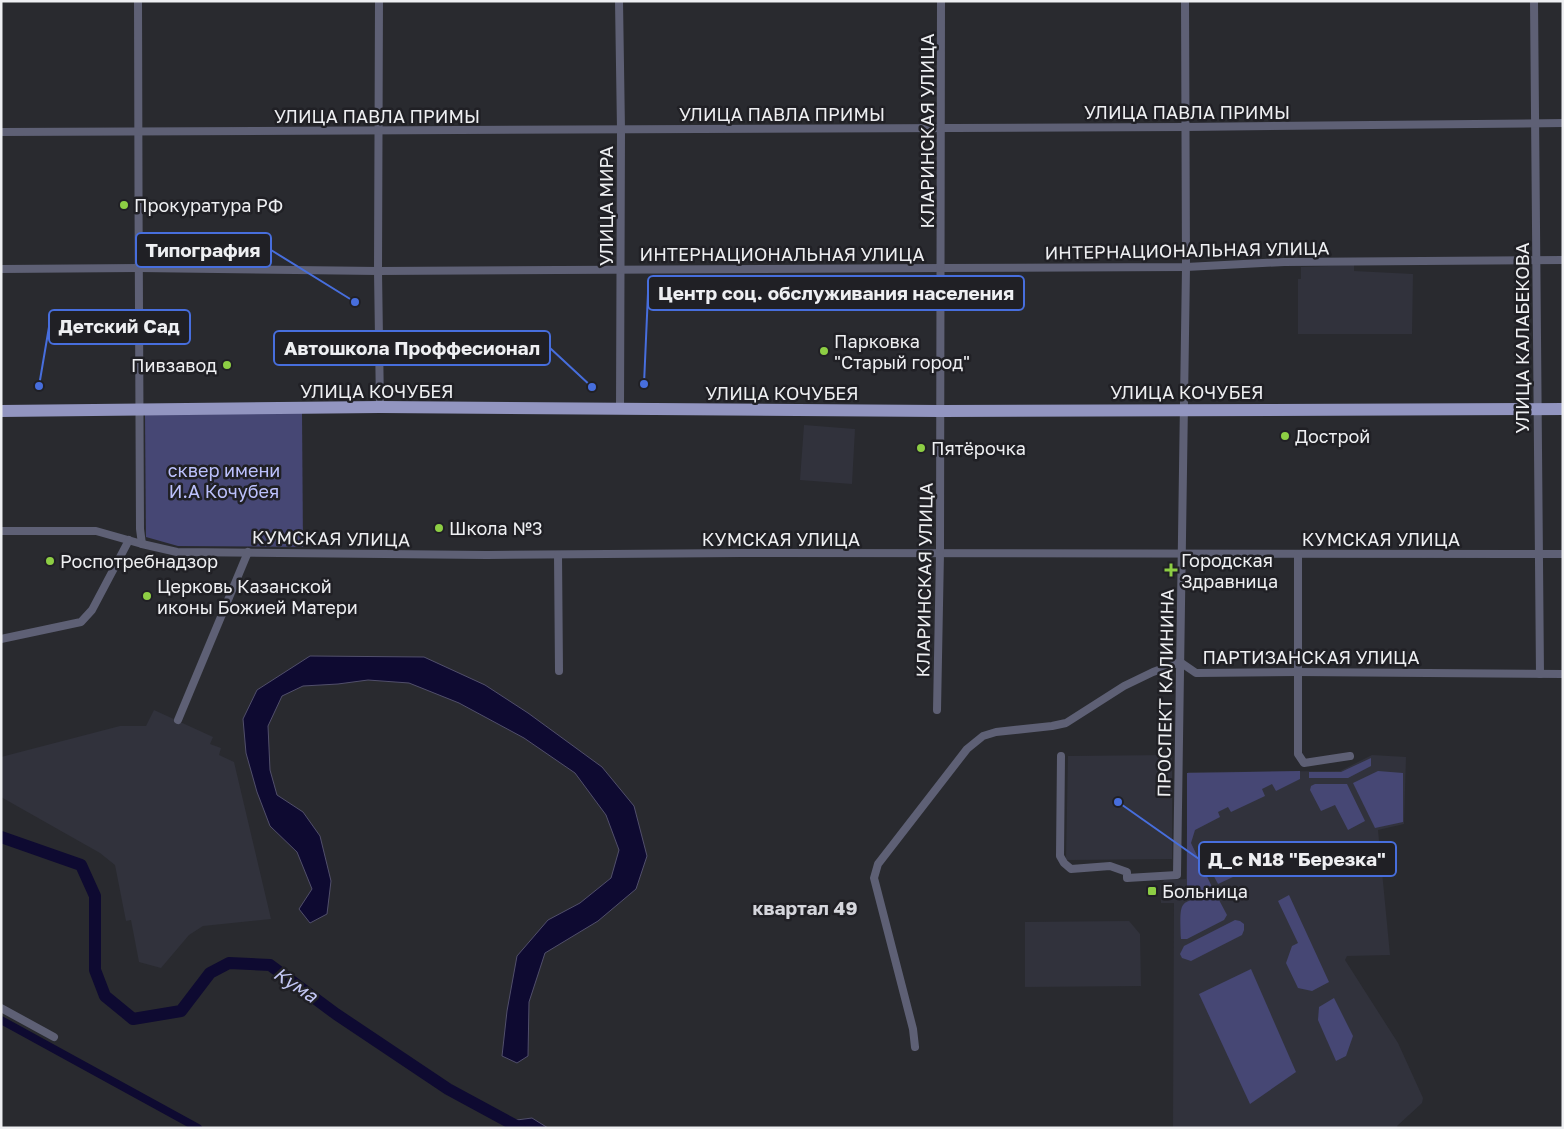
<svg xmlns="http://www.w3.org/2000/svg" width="1564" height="1129" font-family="'Golos Text',sans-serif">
  <rect width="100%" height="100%" fill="#292a2f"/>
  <g fill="#31323c">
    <path d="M1354 265V271L1413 274 1412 334H1298V279H1301V267Z"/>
    <path d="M804 425 855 429 852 484 800 480Z"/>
    <path d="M154 710 213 737 210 744 221 748 219 755 234 762 271 919 203 926 189 935 161 968 139 962 131 920 126 921 115 865 100 853 1 797V757L120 726H146Z"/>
    <path d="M1172 755V859L1066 860 1068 756Z"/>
    <path d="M1372 755 1406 757 1404 824 1378 830 1390 955 1347 956 1345 960 1398 1043 1423 1098 1422 1103 1397 1126 1398 1128H1173L1174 903H1161L1160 886 1164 880 1186 879 1188 772 1340 771Z"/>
    <path d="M1129 921 1140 934 1141 986 1025 987V922Z"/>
  </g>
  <g fill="#464774">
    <path d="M302 413 303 547 178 546 146 537 145 415Z"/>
    <path d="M1371 758V766L1348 778H1309V772H1341Z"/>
    <path d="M1300 771V779L1276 791 1272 784 1262 789 1265 796 1231 812 1228 807 1218 812 1220 817 1195 830 1191 843 1213 889 1208 894 1187 895V773Z"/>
    <path d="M1378 771 1403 773V822L1375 828 1353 783Z"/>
    <path d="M1315 784H1347L1365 821 1348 830 1335 805 1321 811 1310 790 1311 786Z"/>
    <path d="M1241 851 1250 869 1218 884 1209 867Z"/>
    <path d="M1289 895 1329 982 1312 991 1298 988 1286 963 1292 946 1298 943 1278 901Z"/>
    <path d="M1218 898 1227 915 1224 920 1187 939H1181C1180 899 1177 900 1218 898Z"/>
    <path d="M1235 920 1240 921 1244 924V930L1242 935 1191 961 1182 958 1180 954 1184 946Z"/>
    <path d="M1251 969 1296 1072 1250 1104 1199 994Z"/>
    <path d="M1334 998 1353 1036 1346 1056 1336 1061 1318 1020 1319 1007Z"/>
  </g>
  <g fill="#0e0a31" stroke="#514f6b">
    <path d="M310 656 424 657 485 685 528 713 602 767 634 806 647 856 636 889 598 921 545 953 529 1002 528 1056 517 1063 502 1056 507 1011 517 956 548 920 580 903 611 878 619 850 606 815 575 773 524 738 459 703 409 683 368 680 338 684 303 686 282 696 268 726 270 770 277 795 303 812 320 836 331 881 327 914 310 923 299 909 312 889 297 852 270 826 257 792 246 753 243 719 257 690Z"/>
    <path d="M532 1118 548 1128H514L509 1121Z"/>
  </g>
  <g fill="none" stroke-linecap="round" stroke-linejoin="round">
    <path stroke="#0e0a31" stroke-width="8" d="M1 1020 198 1128"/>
    <path stroke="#0e0a31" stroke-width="12" d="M1 837 81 865 95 896V970L105 996 133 1019 181 1011 210 973 229 963 270 965 336 1014 448 1089 520 1128"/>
    <g stroke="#5e6075" stroke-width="8">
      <path d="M138 1C139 177 138 353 140 529L142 544"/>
      <path d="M379 1 378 271 380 407"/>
      <path d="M619 1 621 130 620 410"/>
      <path d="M1534 1 1540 674"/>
      <path d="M1 132 1186 127 1563 123"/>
      <path d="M1 269 139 268 378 271 942 268 1186 267 1284 262 1563 260"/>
      <path d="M1 531H96L142 544 177 552 487 555 740 553 1563 554"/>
      <path d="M1298 554V754L1304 763 1350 756"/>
      <path d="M558 555 559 671"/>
      <path d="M1 639 81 622 92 610 129 540"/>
      <path d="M937 710 940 553 941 1"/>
      <path d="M178 720 248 552"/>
      <path d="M1061 756 1060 856 1064 863 1071 869 1110 866 1127 872V878L1177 875 1186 267 1185 1"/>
      <path d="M1 1008 54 1037"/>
      <path d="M915 1047 913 1029 874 878 878 864 967 749 983 736 996 732 1052 726 1066 723 1124 686 1153 672 1180 662 1196 673 1297 672 1563 674"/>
    </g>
    <path stroke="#9295c0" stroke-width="12" d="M1 411 380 407 940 411 1563 409"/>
  </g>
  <g fill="#8dce44" stroke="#202025" stroke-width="2">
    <circle cx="124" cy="205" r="5"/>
    <circle cx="824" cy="351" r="5"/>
    <circle cx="227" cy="365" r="5"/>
    <circle cx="1285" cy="436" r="5"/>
    <circle cx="921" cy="448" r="5"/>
    <circle cx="439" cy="528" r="5"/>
    <circle cx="50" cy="561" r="5"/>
    <path d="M1168.5 562.5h5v5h5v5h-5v5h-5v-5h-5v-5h5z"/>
    <circle cx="147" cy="596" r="5"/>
    <rect x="1147" y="886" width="10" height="10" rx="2.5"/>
  </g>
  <g text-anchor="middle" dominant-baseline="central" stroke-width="5" stroke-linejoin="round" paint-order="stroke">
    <g font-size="18" fill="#eeeff2" stroke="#202025">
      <text x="1187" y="112">УЛИЦА ПАВЛА ПРИМЫ</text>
      <text x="782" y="114">УЛИЦА ПАВЛА ПРИМЫ</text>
      <text x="377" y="116">УЛИЦА ПАВЛА ПРИМЫ</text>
      <text transform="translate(927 131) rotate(-90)">КЛАРИНСКАЯ УЛИЦА</text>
      <text transform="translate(606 206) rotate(-90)">УЛИЦА МИРА</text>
      <text transform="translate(1187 250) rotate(-1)">ИНТЕРНАЦИОНАЛЬНАЯ УЛИЦА</text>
      <text x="782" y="254">ИНТЕРНАЦИОНАЛЬНАЯ УЛИЦА</text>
      <text transform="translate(1522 338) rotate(-90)">УЛИЦА КАЛАБЕКОВА</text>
      <text x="377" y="391">УЛИЦА КОЧУБЕЯ</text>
      <text x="1187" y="392">УЛИЦА КОЧУБЕЯ</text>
      <text x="782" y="393">УЛИЦА КОЧУБЕЯ</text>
      <text transform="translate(331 538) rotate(1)">КУМСКАЯ УЛИЦА</text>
      <text x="781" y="539">КУМСКАЯ УЛИЦА</text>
      <text x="1381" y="539">КУМСКАЯ УЛИЦА</text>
      <text transform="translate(924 580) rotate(-89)">КЛАРИНСКАЯ УЛИЦА</text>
      <text x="1311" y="657">ПАРТИЗАНСКАЯ УЛИЦА</text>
      <text transform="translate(1165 693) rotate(-89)">ПРОСПЕКТ КАЛИНИНА</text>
    </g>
    <g font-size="18" fill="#eeeff2" stroke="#202025" text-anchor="start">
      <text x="134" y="205">Прокуратура РФ</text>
      <text x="834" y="341">Парковка<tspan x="834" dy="21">"Старый город"</tspan></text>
      <text x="217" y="365" text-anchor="end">Пивзавод</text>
      <text x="1295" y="436">Дострой</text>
      <text x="931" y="448">Пятёрочка</text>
      <text x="449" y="528">Школа №3</text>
      <text x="1181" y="560">Городская<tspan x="1181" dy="21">Здравница</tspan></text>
      <text x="60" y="561">Роспотребнадзор</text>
      <text x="157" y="586">Церковь Казанской<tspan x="157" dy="21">иконы Божией Матери</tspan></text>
      <text x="1162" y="891">Больница</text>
    </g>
    <g font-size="18" fill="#bcc1fc" stroke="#202025">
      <text x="224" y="470">сквер имени<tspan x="224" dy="21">И.А Кочубея</tspan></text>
    </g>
    <g font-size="19" font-weight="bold" fill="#d5d6dc" stroke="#202025">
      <text x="805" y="907">квартал 49</text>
    </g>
    <g font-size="19" font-style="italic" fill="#c3c7f4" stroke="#202025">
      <text transform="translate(296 984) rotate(34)">Кума</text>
    </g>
  </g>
  <path fill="none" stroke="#476edd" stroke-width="2" d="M355 302L271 250M644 384L648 293M39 386L49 327M592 387L550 348M1118 802L1199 859"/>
  <g fill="#476edd" stroke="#202025" stroke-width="2">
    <circle cx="355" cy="302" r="5"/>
    <circle cx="644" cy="384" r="5"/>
    <circle cx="39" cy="386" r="5"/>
    <circle cx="592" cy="387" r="5"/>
    <circle cx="1118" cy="802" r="5"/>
  </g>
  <g fill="#202025" stroke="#476edd" stroke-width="2">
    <rect x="136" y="233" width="135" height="34" rx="5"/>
    <rect x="648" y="276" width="376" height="34" rx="5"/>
    <rect x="49" y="310" width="141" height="34" rx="5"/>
    <rect x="274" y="331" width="276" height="34" rx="5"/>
    <rect x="1199" y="842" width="197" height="34" rx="5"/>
  </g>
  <g font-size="19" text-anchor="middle" font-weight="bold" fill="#eeeff2">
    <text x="203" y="257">Типография</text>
    <text x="836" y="300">Центр соц. обслуживания населения</text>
    <text x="119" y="333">Детский Сад</text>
    <text x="412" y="355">Автошкола Проффесионал</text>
    <text x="1297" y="866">Д_с N18 "Березка"</text>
  </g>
  <rect width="1564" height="1129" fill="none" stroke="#eeeff2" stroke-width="5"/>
</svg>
